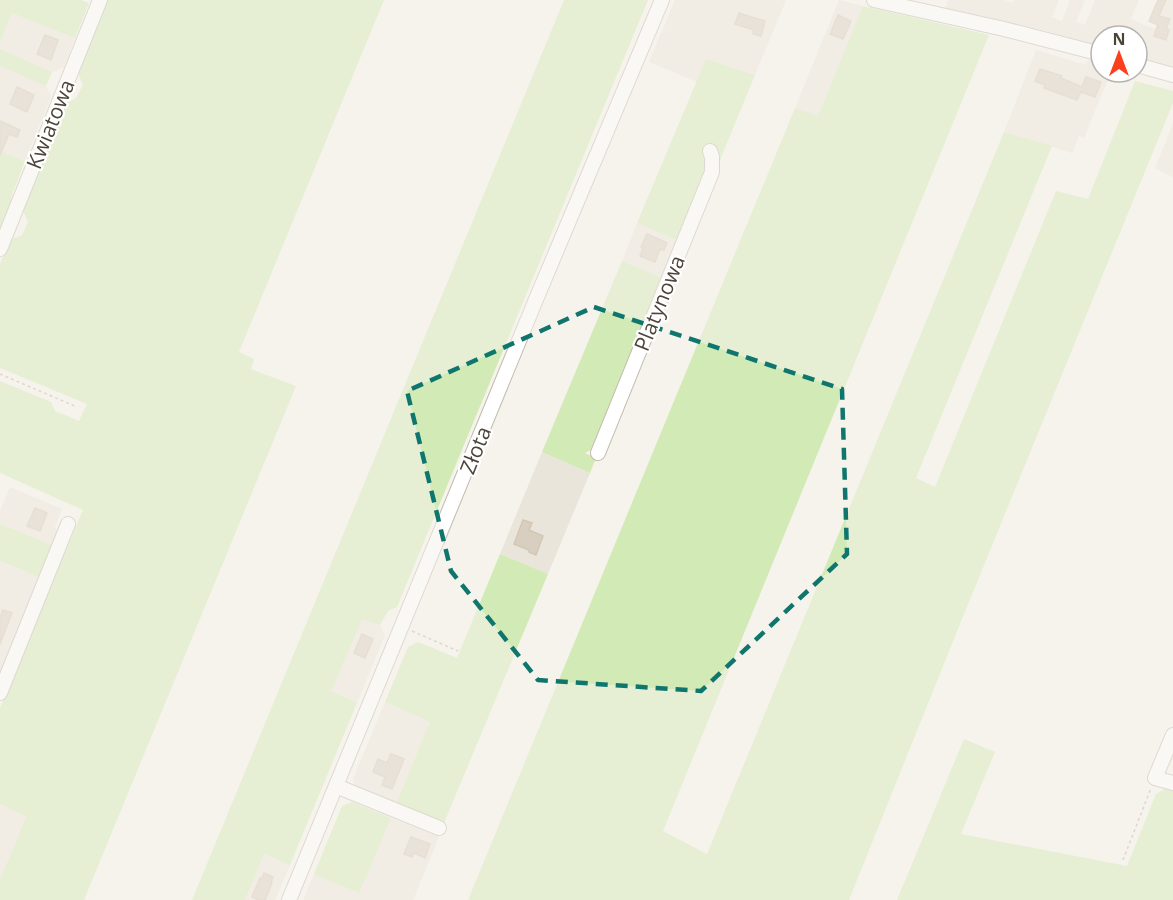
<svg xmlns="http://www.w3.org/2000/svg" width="1173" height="900" font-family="'Open Sans',sans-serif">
  <rect width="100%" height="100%" fill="#f6f3ec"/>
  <g fill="#eae5da">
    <path d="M675 0H786L755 75 706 59 697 82 649 62Z"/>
    <path d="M839 0 863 6 818 117 795 108Z"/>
    <path d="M948 0H1004L1012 3 1014 0H1059L1052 17 1062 21 1070 0H1085L1076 22 1085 25 1095 0H1139L1131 19 1155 29 1167 0H1173V68L1137 58V36H1101V47L1047 31 945 9Z"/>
    <path d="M12 13 75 38 64 67 52 72 0 49V42Z"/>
    <path d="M1036 50 1086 65 1088 60 1101 63V72H1111L1084 138 1079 136 1072 153 1004 132Z"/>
    <path d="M0 66 46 86 51 97 25 161 0 151Z"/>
    <path d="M1173 123V177L1155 168Z"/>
    <path d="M637 223 679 241 664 279 622 261Z"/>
    <path d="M542 452 590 473 548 574 500 554Z"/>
    <path d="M10 487 62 509 55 527 59 536 55 546 0 524V511Z"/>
    <path d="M0 561 41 578 0 679Z"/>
    <path d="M362 618 380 625 385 635 357 703 331 691Z"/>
    <path d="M385 702 430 722 396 804 357 789 353 779Z"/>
    <path d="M0 804 26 817 0 879Z"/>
    <path d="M391 818 439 837 413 900H303L314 874 359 893Z"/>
    <path d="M264 854 290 865 275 900H245Z"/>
  </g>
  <g fill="#d2eab5">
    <path d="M0 0H81L89 3 75 38 12 13 0 42Z"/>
    <path d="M107 0H384L239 352 254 359 251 369 296 386 84 900H0V879L26 817 0 804V708L12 676 83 510 0 473V381L51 402 55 411 79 421 87 404 0 368V264L10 240 22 235 28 222 22 209 65 104 76 98 83 85 78 73Z"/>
    <path d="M564 0H648L397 607 388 611 380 625 362 619 331 691 357 703 290 865 264 854 245 900H192Z"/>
    <path d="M863 6 989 35 663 831 707 854 1004 132 1052 146 916 478 935 487 1056 191 1088 199 1135 81 1173 91V103L962 619 849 900H468L795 108 818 116Z"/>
    <path d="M0 49 52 72 46 86 0 66Z"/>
    <path d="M706 59 755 75 718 165 705 162 708 170 679 241 637 223Z"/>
    <path d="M0 151 25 161 11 197 17 200 0 243Z"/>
    <path d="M622 261 664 279 593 449 585 453 596 458 590 473 542 452Z"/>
    <path d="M0 524 55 546 41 578 0 561Z"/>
    <path d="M500 554 548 574 444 823 396 804 430 722 385 702 408 647 418 642 457 658Z"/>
    <path d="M964 739 995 752 961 834 1127 866 1156 794 1166 788 1173 789V900H897Z"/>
    <path d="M352 802 391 818 359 893 314 874 342 806Z"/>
  </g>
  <g fill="#d8cfc1" stroke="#d3c7b4" stroke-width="1.5">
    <path d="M1158 0H1166L1159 16 1170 19 1166 29 1169 30 1166 40 1154 36 1158 25 1149 21Z"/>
    <path d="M739 13 765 21 761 36 753 34 754 30 735 24Z"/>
    <path d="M838 15 851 21 843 39 830 34Z"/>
    <path d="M45 35 58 40 51 60 37 54Z"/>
    <path d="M1040 69 1062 76 1061 78 1082 87 1086 77 1101 82 1095 97 1081 92 1077 100 1044 88 1045 85 1035 81Z"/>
    <path d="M17 87 34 95 27 112 10 104Z"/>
    <path d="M0 121 20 130 17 137 9 134 0 155Z"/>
    <path d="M647 234 667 243 664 250 660 249 655 262 640 256 643 248 641 247Z"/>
    <path d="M35 508 47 513 40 531 27 526Z"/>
    <path d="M523 520 532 523 529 530 543 536 536 555 529 552V550L514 544Z"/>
    <path d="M3 610 12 613 0 644V618Z"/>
    <path d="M362 634 373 639 365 658 354 653Z"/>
    <path d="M391 754 404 759 392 789 382 785 385 777 373 772 378 759 387 763Z"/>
    <path d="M411 837 430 844 425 858 414 853 412 857 404 854Z"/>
    <path d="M264 873 273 877 271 882 272 883 265 900H258L252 897 260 878 262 879Z"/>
  </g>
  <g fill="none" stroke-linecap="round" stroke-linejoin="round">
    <defs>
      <g id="minor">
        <path d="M874 0 1004 29 1101 54"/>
        <path d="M1137 65 1173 75"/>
        <path d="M0 249 100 0"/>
        <path d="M598 453 712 172V157L710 151"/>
        <path d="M0 693 68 524"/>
        <path d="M1173 735 1155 778 1173 783"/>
        <path d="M336 786 439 828"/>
        <path d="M289 900 537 297 662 0"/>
      </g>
    </defs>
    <use href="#minor" stroke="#c2bbae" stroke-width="16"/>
    <g stroke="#c4b79f" stroke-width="1.5" stroke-dasharray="3 3" stroke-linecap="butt">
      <path d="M0 374 77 407"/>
      <path d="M412 631 458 651"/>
      <path d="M1123 860 1151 788"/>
    </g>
    <use href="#minor" stroke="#fff" stroke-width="14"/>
  </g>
  <path d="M0 0H1173V900H0ZM594 307 842 389 847 554 701 691 538 680 451 571 407 391Z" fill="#f6f3ec" fill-opacity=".55" fill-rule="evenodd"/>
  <path fill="none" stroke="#0f766e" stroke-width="4.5" stroke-dasharray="12 8" stroke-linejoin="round" d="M594 307 842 389 847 554 701 691 538 680 451 571 407 391Z"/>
  <g text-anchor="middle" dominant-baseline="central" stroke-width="4.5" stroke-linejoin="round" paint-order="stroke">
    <g font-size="21" fill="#4b4439" stroke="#fff">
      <text transform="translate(50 124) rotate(-68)">Kwiatowa</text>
      <text transform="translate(659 303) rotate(-68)">Platynowa</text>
      <text transform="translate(475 450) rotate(-68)">Złota</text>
    </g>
  </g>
  <g transform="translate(1119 54)"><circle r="28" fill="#ffffff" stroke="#b7b4b0" stroke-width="1.5"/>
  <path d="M0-4.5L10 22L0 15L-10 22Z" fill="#fc3f1d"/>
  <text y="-9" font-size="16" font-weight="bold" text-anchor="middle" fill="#4b4439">N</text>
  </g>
</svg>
